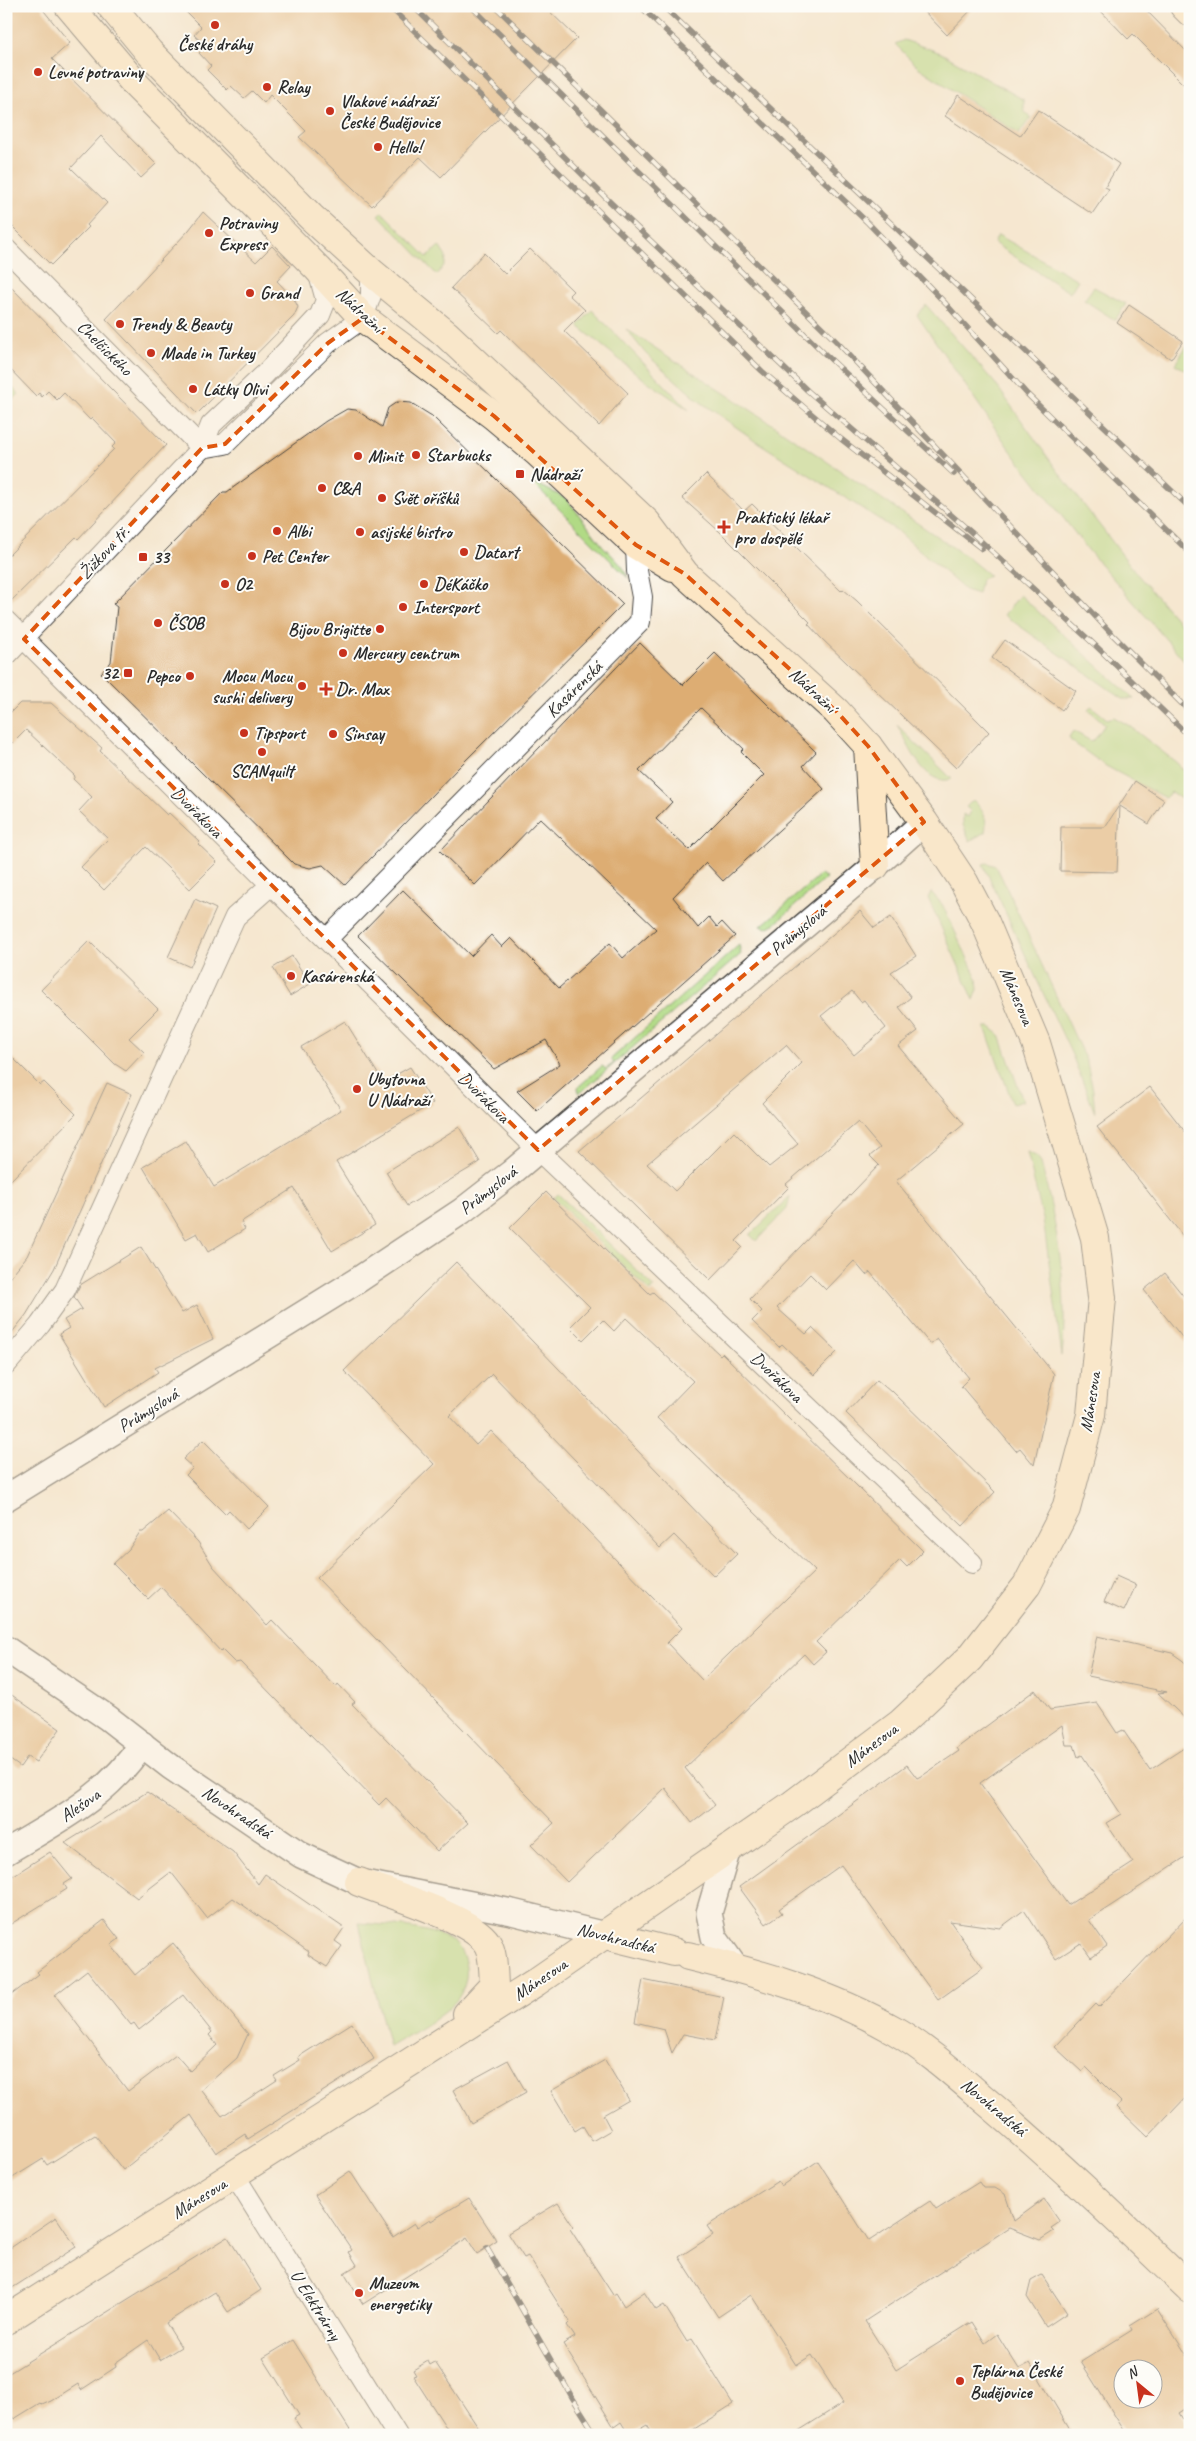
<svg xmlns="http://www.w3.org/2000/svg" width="1196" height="2441" font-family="Caveat,sans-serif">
  <rect width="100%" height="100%" fill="#fdfcf7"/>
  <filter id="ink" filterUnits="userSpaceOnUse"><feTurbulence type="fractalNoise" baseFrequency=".02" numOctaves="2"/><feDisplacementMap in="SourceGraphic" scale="10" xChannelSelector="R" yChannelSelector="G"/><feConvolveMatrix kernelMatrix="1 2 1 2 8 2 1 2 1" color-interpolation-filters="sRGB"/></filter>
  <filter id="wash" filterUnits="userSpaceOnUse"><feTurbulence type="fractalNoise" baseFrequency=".0096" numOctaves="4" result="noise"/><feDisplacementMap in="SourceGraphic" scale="20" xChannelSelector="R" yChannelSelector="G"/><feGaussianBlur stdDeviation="1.12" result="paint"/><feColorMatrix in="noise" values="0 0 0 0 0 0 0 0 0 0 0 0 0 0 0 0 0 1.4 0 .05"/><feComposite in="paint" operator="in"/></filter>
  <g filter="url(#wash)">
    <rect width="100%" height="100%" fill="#f5e7d0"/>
    <g fill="#b1da85" stroke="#6e8258">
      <path d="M904 40 941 53 1024 100V111L1031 117 1019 134 918 67 895 44Z"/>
      <path d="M382 212 427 257 439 246 446 257 445 264 437 275 379 215Z"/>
      <path d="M998 235 1078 280 1070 293 994 243Z"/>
      <path d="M1094 287 1126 304 1115 320 1084 300Z"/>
      <path d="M926 305 994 382 1057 470 1137 574 1190 635V667L1089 551 1008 447 917 315Z"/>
      <path d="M592 310 689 410 641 377 578 326Z"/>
      <path d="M626 329 766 420 967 557 989 575 981 579 978 594 965 590 899 532 756 441 699 401 646 354Z"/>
      <path d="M1189 342 1190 343V373L1175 364Z"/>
      <path d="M6 381 19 394 6 406Z"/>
      <path d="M531 481 567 499 602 545 622 566 628 578Z"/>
      <path d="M1020 595 1134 699H1123L1004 615Z"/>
      <path d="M1091 706 1107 719 1114 717 1128 725 1177 763 1190 777V805L1171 792 1165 798 1106 766 1071 741 1069 737 1073 731 1091 741 1095 739 1105 724 1088 709Z"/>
      <path d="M897 725 952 779C924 788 909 744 897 725Z"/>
      <path d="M973 800C983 809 988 819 985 832L970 841 963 825V814L968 817 971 811 966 807Z"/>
      <path d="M987 863 996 866 1002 878 1087 1063 1093 1090 1095 1113 1072 1055 983 864Z"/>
      <path d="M821 874 826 878 776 923 767 928 761 926Z"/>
      <path d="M931 892 942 904 977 978 978 990 974 1000 928 898Z"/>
      <path d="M739 945 741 954 579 1094 578 1087 602 1066 606 1069 614 1063 611 1059Z"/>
      <path d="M985 1027H990L1000 1035 1023 1101 1013 1104Z"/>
      <path d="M1027 1152 1038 1157 1041 1163C1057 1226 1069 1290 1062 1356L1043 1219Z"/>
      <path d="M558 1194 654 1287 650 1292 554 1198Z"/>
      <path d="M790 1196 787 1209 756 1241 750 1235Z"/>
      <path d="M359 1923C385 1925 430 1927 452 1941 460 1946 465 1958 466 1967 468 1979 463 1993 455 2002 437 2021 410 2034 389 2047Z"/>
    </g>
    <g id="blocks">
      <g fill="#ddad73" fill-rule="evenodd">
        <path d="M6 6H40L70 43 52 59 156 164 141 178 101 136 71 168 107 203 87 225 89 227 51 265 6 220Z"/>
        <path d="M180 6H544L577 38 441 177 420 157 372 206 299 137 306 131 270 95 264 103 252 91 244 98 231 86 227 90 207 70 211 66 199 53 206 46 194 35 201 27Z"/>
        <path d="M919 6H975L947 35Z"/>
        <path d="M1096 6H1142L1190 55V91L1133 34 1128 39Z"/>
        <path d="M958 95 1020 136 1038 110 1119 164 1105 187 1109 189 1092 214 945 116Z"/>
        <path d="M203 212 256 262 272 246 291 266 277 281 294 299 298 307 294 316 197 414 106 319 189 230Z"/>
        <path d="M530 249 573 291 569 295 585 310 564 331 628 393 599 426 501 330 498 333 451 288 484 253 505 274Z"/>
        <path d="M6 282 166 445 78 539 76 537 6 606V558L114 449 112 447 116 443 92 418 90 420 64 393 57 400 48 391 42 397 39 393 36 396 6 365Z"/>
        <path d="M1129 305 1183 341 1171 359 1117 323Z"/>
        <path d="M397 402 411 403 432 416 623 604 458 768 345 885 323 865 310 868 294 864 101 673 111 662 117 607 113 604 223 492H227L326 421 347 409 356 410 382 427 388 408Z"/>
        <path d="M706 474 744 511 752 504 841 591 843 589 857 601 989 732 956 768 820 637 808 624 810 622 720 532 682 498Z"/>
        <path d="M1005 640 1076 691 1062 710 992 658Z"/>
        <path d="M640 643 683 685 715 653 816 752 803 766 824 789 723 881 706 863 673 897 698 928 709 917 717 927 722 922 735 936 537 1111 517 1091 560 1064 546 1040 494 1069 358 936 403 890 471 956 491 935 502 947 511 938 559 988 610 943 623 958 656 929 540 818 475 885 440 851ZM701 708 744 749 741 752 764 775 689 850 656 819 672 802 639 771Z"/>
        <path d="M20 703H51L102 748 100 751 167 815 169 813 200 842 198 844 217 862 190 889 146 847 104 890 81 867 108 839 79 811 92 797 73 779 75 776 26 730 6 750V717Z"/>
        <path d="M1135 781 1164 800 1149 824 1120 806 1117 872 1060 871 1061 827H1105Z"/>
        <path d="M195 899 216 909 190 967 168 957Z"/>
        <path d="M860 911 874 928 891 917 916 956 891 972 911 997 899 1007 918 1031 898 1046 964 1124 896 1181 1054 1374 1034 1465 1020 1448 1016 1451 961 1386 969 1378 937 1339 930 1344 870 1272 866 1275 854 1261 826 1290 810 1274 777 1308 806 1334 812 1328 837 1352 814 1375 782 1344 779 1347 752 1321 762 1311 750 1299 879 1165 870 1156 880 1148 858 1122 786 1184 789 1187 736 1241 742 1247 710 1280 579 1151ZM852 991 861 1002 864 1000 886 1028 854 1055 821 1016ZM786 1045 802 1063 762 1103 798 1144 769 1167 734 1132 675 1191 647 1164Z"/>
        <path d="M89 941 158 1009 129 1038 144 1052 126 1071 115 1064 41 990Z"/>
        <path d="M292 956 310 984 290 996 273 968Z"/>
        <path d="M345 1021 383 1082 410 1067 433 1103 336 1162 375 1225 332 1251 294 1188 241 1222 245 1229 208 1252 197 1233 186 1239 143 1167 186 1141 214 1187 341 1110 301 1047Z"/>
        <path d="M6 1051 40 1085 44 1082 76 1114 6 1185Z"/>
        <path d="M107 1083 132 1094 54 1269 26 1315 6 1340V1282L27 1256Z"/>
        <path d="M1150 1087 1190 1138V1245L1097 1127Z"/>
        <path d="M459 1127 480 1162 407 1206 386 1172Z"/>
        <path d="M546 1192 650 1294 653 1292 720 1355 722 1353 923 1551 907 1567 900 1560 816 1642 826 1652 813 1664 804 1654 685 1768 715 1805 692 1823 665 1788 567 1882 531 1845 554 1823 317 1578 434 1464 344 1371 456 1262 737 1554 714 1576 674 1535 660 1548 492 1374 449 1416 476 1445 491 1431 682 1628 667 1643 702 1680 815 1571 657 1418 693 1381 626 1318 614 1331 603 1320 583 1340 570 1327 590 1307 510 1228Z"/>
        <path d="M141 1247 182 1313 197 1305 213 1339 155 1368 158 1372 104 1407 59 1334 69 1328 64 1320 82 1309 74 1297 80 1285Z"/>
        <path d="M1165 1273 1190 1304V1347L1144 1290Z"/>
        <path d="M877 1380 891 1392 892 1391 995 1492 963 1526 846 1413Z"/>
        <path d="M203 1440 269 1507 247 1529 229 1510 225 1514 186 1475 193 1468 183 1459Z"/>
        <path d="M168 1511 198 1542 213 1566 267 1625 272 1620 336 1687 338 1684 355 1702 352 1704 468 1823 437 1851 386 1798 379 1805 240 1662 235 1663 222 1650 221 1652 161 1587 148 1599 113 1564 129 1549 140 1532H143Z"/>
        <path d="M1116 1576 1136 1585 1124 1611 1104 1602Z"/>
        <path d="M1097 1636 1172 1653 1182 1660 1190 1667V1723L1158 1693 1167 1692 1088 1676Z"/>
        <path d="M1035 1690 1050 1710 1097 1703 1117 1733 1123 1730 1150 1770 1190 1744V1854L1089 1920 1107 1946 1091 1957 1081 1943 1056 1959 1024 1910 1000 1928 950 1921 983 1968 938 2000 841 1865 779 1909 782 1913 766 1924 739 1887 907 1765 917 1778 925 1774 959 1751 957 1748ZM1062 1725 1066 1745H1074L1078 1757 1082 1755 1121 1814 1106 1823 1133 1863 1068 1905 980 1783Z"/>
        <path d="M6 1691 60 1729 36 1762 27 1757 20 1767 6 1757Z"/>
        <path d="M147 1792 233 1852 258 1884 265 1874 344 1928 335 1941 342 1946 327 1967 308 1955 309 1952 233 1898 207 1918 171 1872 137 1898 65 1843Z"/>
        <path d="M50 1852 72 1879 64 1884 67 1889 6 1927V1880Z"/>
        <path d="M1190 1913V2093L1148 2137 1117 2107 1121 2102 1086 2067 1082 2072 1055 2047 1096 2004 1099 2007Z"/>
        <path d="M104 1920 119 1939 111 1945 135 1975 173 1943 248 2034 237 2058 201 2090 222 2116 277 2080 274 2076 300 2060 298 2057 352 2023 374 2059 248 2139 245 2134 216 2153 191 2115 123 2170 95 2135 47 2165 43 2159 6 2182V1999L39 1974 37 1972ZM87 1970 131 2025 134 2023 139 2030 183 1995 212 2032 209 2035 217 2045 190 2071 176 2055 128 2091 55 1995Z"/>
        <path d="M643 1980 724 1997 715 2040 683 2034 672 2053 664 2029 635 2022Z"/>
        <path d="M508 2060 526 2092 471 2123 453 2090Z"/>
        <path d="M605 2060 629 2100 603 2115 611 2130 592 2141 583 2126 575 2131 551 2091Z"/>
        <path d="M818 2161 869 2241 930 2201 936 2209 979 2182 983 2188H995L1005 2194 1014 2221 1044 2199 1060 2222 1051 2228 1054 2231 1040 2240 1009 2228 865 2321 896 2370 972 2322 985 2343 997 2334 1019 2369 1030 2363 1073 2435H792L843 2403 812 2355 796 2365 751 2295 718 2317 679 2257 713 2235 707 2226 778 2181 781 2186Z"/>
        <path d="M350 2171 393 2237 414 2223 417 2227 430 2219 431 2221 469 2198 497 2241 477 2254 467 2238 363 2304 344 2273 357 2265 349 2252 352 2250 315 2195Z"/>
        <path d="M558 2203 573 2226 570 2229 613 2295 616 2293 624 2306 644 2292 656 2310 664 2305 687 2342 692 2339 733 2404 685 2435H653L647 2425 629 2435 621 2422 614 2427 563 2344 575 2337 567 2325 570 2322 528 2256 524 2258 508 2233Z"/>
        <path d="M56 2217 76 2247 6 2292V2251Z"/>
        <path d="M228 2237 261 2290 228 2312 215 2292 166 2323 181 2347 160 2360 148 2340 115 2363 116 2367 81 2390 78 2384 51 2401 42 2405 40 2403 14 2419 12 2416 6 2420V2375Z"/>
        <path d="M1042 2275 1067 2313 1046 2327 1027 2297 1031 2281Z"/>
        <path d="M1157 2309 1190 2360V2406L1179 2413 1190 2430V2435H1127L1081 2362 1132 2330 1130 2326ZM1124 2368H1154V2398H1124Z"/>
        <path d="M293 2340 323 2388 353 2435H305L294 2418 299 2415 263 2358Z"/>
        <path d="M428 2361 430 2365 435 2362 483 2435H451L413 2376 416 2375 413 2370Z"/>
      </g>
    </g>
  </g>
  <g filter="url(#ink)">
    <use href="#blocks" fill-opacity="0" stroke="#494744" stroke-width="1"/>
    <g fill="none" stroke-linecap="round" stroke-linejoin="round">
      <defs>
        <g id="minor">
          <path d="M6 249 202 448"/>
          <path d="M202 448 225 444 328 343 363 318 371 295V272"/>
          <path d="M6 621 538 1150 972 1563"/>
          <path d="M6 656 202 448 211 425 265 374 320 315 326 300 318 271"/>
          <path d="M327 939 640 622 642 597 637 571 636 545"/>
          <path d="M6 1365 40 1325 65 1290 235 917 271 885"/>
          <path d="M235 2176 397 2435"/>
        </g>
        <g id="tertiary">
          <path d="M6 1498 358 1280 462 1211 511 1173 873 868 924 822"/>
          <path d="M6 1649 108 1718 171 1767 301 1855 359 1882 512 1912 605 1935"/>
          <path d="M728 1849 709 1913 714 1937 735 1967"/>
          <path d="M6 1852C58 1821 108 1796 142 1744"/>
        </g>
        <g id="secondary">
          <path d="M69 6 137 86 318 269 363 318 494 416 538 453 636 545 673 567"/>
          <path d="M1184 6 1190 12"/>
          <path d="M868 746 875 866"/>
          <path d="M359 1882C389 1894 471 1918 487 1943 494 1954 493 1972 494 1985L467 2014"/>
          <path d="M605 1935 674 1952"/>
          <path d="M688 1956C759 1973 831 1994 894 2030 930 2051 961 2080 993 2107 1061 2165 1125 2227 1190 2289"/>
          <path d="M6 2320 536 1982 793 1804 901 1723 970 1658 1027 1585 1066 1509 1091 1415 1102 1298 1095 1238 1036 1043 985 922 964 882 924 822 868 746 836 711 685 574 647 523 446 334 371 272 311 217 149 52 111 6"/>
        </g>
      </defs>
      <use href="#minor" stroke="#494744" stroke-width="22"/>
      <use href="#tertiary" stroke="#494744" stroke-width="28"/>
      <use href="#secondary" stroke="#494744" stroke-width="30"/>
      <use href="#minor" stroke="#fff" stroke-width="20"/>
      <use href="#tertiary" stroke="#fff" stroke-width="25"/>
      <use href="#secondary" stroke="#fce6c4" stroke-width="28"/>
      <defs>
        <g id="rail">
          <path d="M389 6 762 371 841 439 982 549"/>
          <path d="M413 6 607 199 808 391 971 532 1097 647 1190 737"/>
          <path d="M471 6 825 354 954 474"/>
          <path d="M495 6 837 342 1110 632 1190 712"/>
          <path d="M640 6 868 223 946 304 1027 394 1190 553"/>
          <path d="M663 6 1190 508"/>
          <path d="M487 2248 572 2397 596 2435"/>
        </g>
      </defs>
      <use href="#rail" stroke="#2b2b2b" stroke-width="5.5"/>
      <use href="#rail" stroke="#fdfcf7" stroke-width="4" stroke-dasharray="11" stroke-linecap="butt"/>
    </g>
  </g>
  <path d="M0 0H1196V2441H0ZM363 318 494 416 636 545 685 574 836 711 868 746 924 822 538 1150 24 639 202 448 225 444 328 343Z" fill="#f5e7d0" fill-opacity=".55" fill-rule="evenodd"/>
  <path fill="none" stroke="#df570e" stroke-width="4" stroke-dasharray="10 6" stroke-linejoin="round" d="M363 318 494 416 636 545 685 574 836 711 868 746 924 822 538 1150 24 639 202 448 225 444 328 343Z"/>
  <g fill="#c8321e" stroke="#fdfcf7" stroke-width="2">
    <circle cx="215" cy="25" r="5"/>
    <circle cx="38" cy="72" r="5"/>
    <circle cx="267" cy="87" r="5"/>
    <circle cx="330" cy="111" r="5"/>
    <circle cx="378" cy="147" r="5"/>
    <circle cx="209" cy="233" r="5"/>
    <circle cx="250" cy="293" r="5"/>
    <circle cx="120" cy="324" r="5"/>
    <circle cx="151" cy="353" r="5"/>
    <circle cx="193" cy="389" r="5"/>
    <circle cx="416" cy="455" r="5"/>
    <circle cx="358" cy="456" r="5"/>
    <rect x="515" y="469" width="10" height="10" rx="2.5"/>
    <circle cx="322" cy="488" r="5"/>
    <circle cx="382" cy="498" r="5"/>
    <path d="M721.5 519.5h5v5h5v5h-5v5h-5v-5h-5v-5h5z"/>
    <circle cx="277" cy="531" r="5"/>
    <circle cx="360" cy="532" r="5"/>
    <circle cx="464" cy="552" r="5"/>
    <circle cx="252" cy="556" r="5"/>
    <rect x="138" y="552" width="10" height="10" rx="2.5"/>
    <circle cx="225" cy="584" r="5"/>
    <circle cx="424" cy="584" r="5"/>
    <circle cx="403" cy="607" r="5"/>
    <circle cx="158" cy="623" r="5"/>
    <circle cx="380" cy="629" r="5"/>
    <circle cx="343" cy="653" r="5"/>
    <rect x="123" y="668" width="10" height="10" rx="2.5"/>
    <circle cx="190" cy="676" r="5"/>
    <circle cx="302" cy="686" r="5"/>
    <path d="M323.5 681.5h5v5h5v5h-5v5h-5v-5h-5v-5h5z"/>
    <circle cx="244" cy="733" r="5"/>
    <circle cx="333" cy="734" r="5"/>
    <circle cx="262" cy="752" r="5"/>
    <circle cx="291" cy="976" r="5"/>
    <circle cx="357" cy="1089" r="5"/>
    <circle cx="359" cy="2293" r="5"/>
    <circle cx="960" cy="2381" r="5"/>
  </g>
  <g text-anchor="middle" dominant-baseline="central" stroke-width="4" stroke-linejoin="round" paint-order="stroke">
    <g font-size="18" font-weight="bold" fill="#2b2b2b" stroke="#fdfcf7" text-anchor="start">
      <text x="215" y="44" text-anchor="middle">České dráhy</text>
      <text x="48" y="72">Levné potraviny</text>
      <text x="277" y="87">Relay</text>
      <text x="340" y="101">Vlakové nádraží<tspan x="340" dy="21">České Budějovice</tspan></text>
      <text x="388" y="147">Hello!</text>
      <text x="219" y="223">Potraviny<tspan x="219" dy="21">Express</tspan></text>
      <text x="260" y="293">Grand</text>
      <text x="130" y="324">Trendy &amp; Beauty</text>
      <text x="161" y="353">Made in Turkey</text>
      <text x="203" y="389">Látky Olivi</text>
      <text x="426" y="455">Starbucks</text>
      <text x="368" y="456">Minit</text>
      <text x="530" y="474">Nádraží</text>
      <text x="332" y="488">C&amp;A</text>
      <text x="392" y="498">Svět oříšků</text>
      <text x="735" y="517">Praktický lékař<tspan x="735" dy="21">pro dospělé</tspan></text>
      <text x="287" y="531">Albi</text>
      <text x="370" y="532">asijské bistro</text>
      <text x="474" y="552">Datart</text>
      <text x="262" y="556">Pet Center</text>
      <text x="153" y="557">33</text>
      <text x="235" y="584">O2</text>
      <text x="434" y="584">DéKáčko</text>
      <text x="413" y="607">Intersport</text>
      <text x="168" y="623">ČSOB</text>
      <text x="370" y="629" text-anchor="end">Bijou Brigitte</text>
      <text x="353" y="653">Mercury centrum</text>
      <text x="118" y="673" text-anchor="end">32</text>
      <text x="180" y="676" text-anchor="end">Pepco</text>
      <text x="292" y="676" text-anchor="end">Mocu Mocu<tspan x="292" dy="21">sushi delivery</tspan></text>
      <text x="336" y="689">Dr. Max</text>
      <text x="254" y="733">Tipsport</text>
      <text x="343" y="734">Sinsay</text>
      <text x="262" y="771" text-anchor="middle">SCANquilt</text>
      <text x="301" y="976">Kasárenská</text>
      <text x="367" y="1079">Ubytovna<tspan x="367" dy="21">U Nádraží</tspan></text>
      <text x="369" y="2283">Muzeum<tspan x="369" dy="21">energetiky</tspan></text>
      <text x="970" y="2371">Teplárna České<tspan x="970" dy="21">Budějovice</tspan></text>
    </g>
    <g font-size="18" fill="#2b2b2b" stroke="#fdfcf7">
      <text transform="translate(360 310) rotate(43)">Nádražní</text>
      <text transform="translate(105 348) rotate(45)">Chelčického</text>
      <text transform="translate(104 552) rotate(-47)">Žižkova tř.</text>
      <text transform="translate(574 689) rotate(-45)">Kasárenská</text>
      <text transform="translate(813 690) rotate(43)">Nádražní</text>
      <text transform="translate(197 812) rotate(45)">Dvořákova</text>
      <text transform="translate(798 930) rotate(-40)">Průmyslová</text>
      <text transform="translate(1017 996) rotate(67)">Mánesova</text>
      <text transform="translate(484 1097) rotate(45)">Dvořákova</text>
      <text transform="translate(488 1190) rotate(-38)">Průmyslová</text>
      <text transform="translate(777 1377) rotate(44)">Dvořákova</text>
      <text transform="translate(1090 1402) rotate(-81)">Mánesova</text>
      <text transform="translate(148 1410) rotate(-32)">Průmyslová</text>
      <text transform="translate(871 1745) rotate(-37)">Mánesova</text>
      <text transform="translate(80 1805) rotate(-35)">Alešova</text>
      <text transform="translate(237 1812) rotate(34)">Novohradská</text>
      <text transform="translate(616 1938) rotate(14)">Novohradská</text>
      <text transform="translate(540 1979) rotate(-34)">Mánesova</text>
      <text transform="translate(994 2107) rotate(40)">Novohradská</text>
      <text transform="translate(199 2198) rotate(-32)">Mánesova</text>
      <text transform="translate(316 2305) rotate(58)">U Elektrárny</text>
    </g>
  </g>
  <rect width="1196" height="2441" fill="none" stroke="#fdfcf7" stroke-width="25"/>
  <g transform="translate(1138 2384) rotate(331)"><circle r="24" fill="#fdfcf7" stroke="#a9a8a5"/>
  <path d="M0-4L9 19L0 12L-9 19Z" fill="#c8321e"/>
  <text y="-8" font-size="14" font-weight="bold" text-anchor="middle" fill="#2b2b2b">N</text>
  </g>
</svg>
